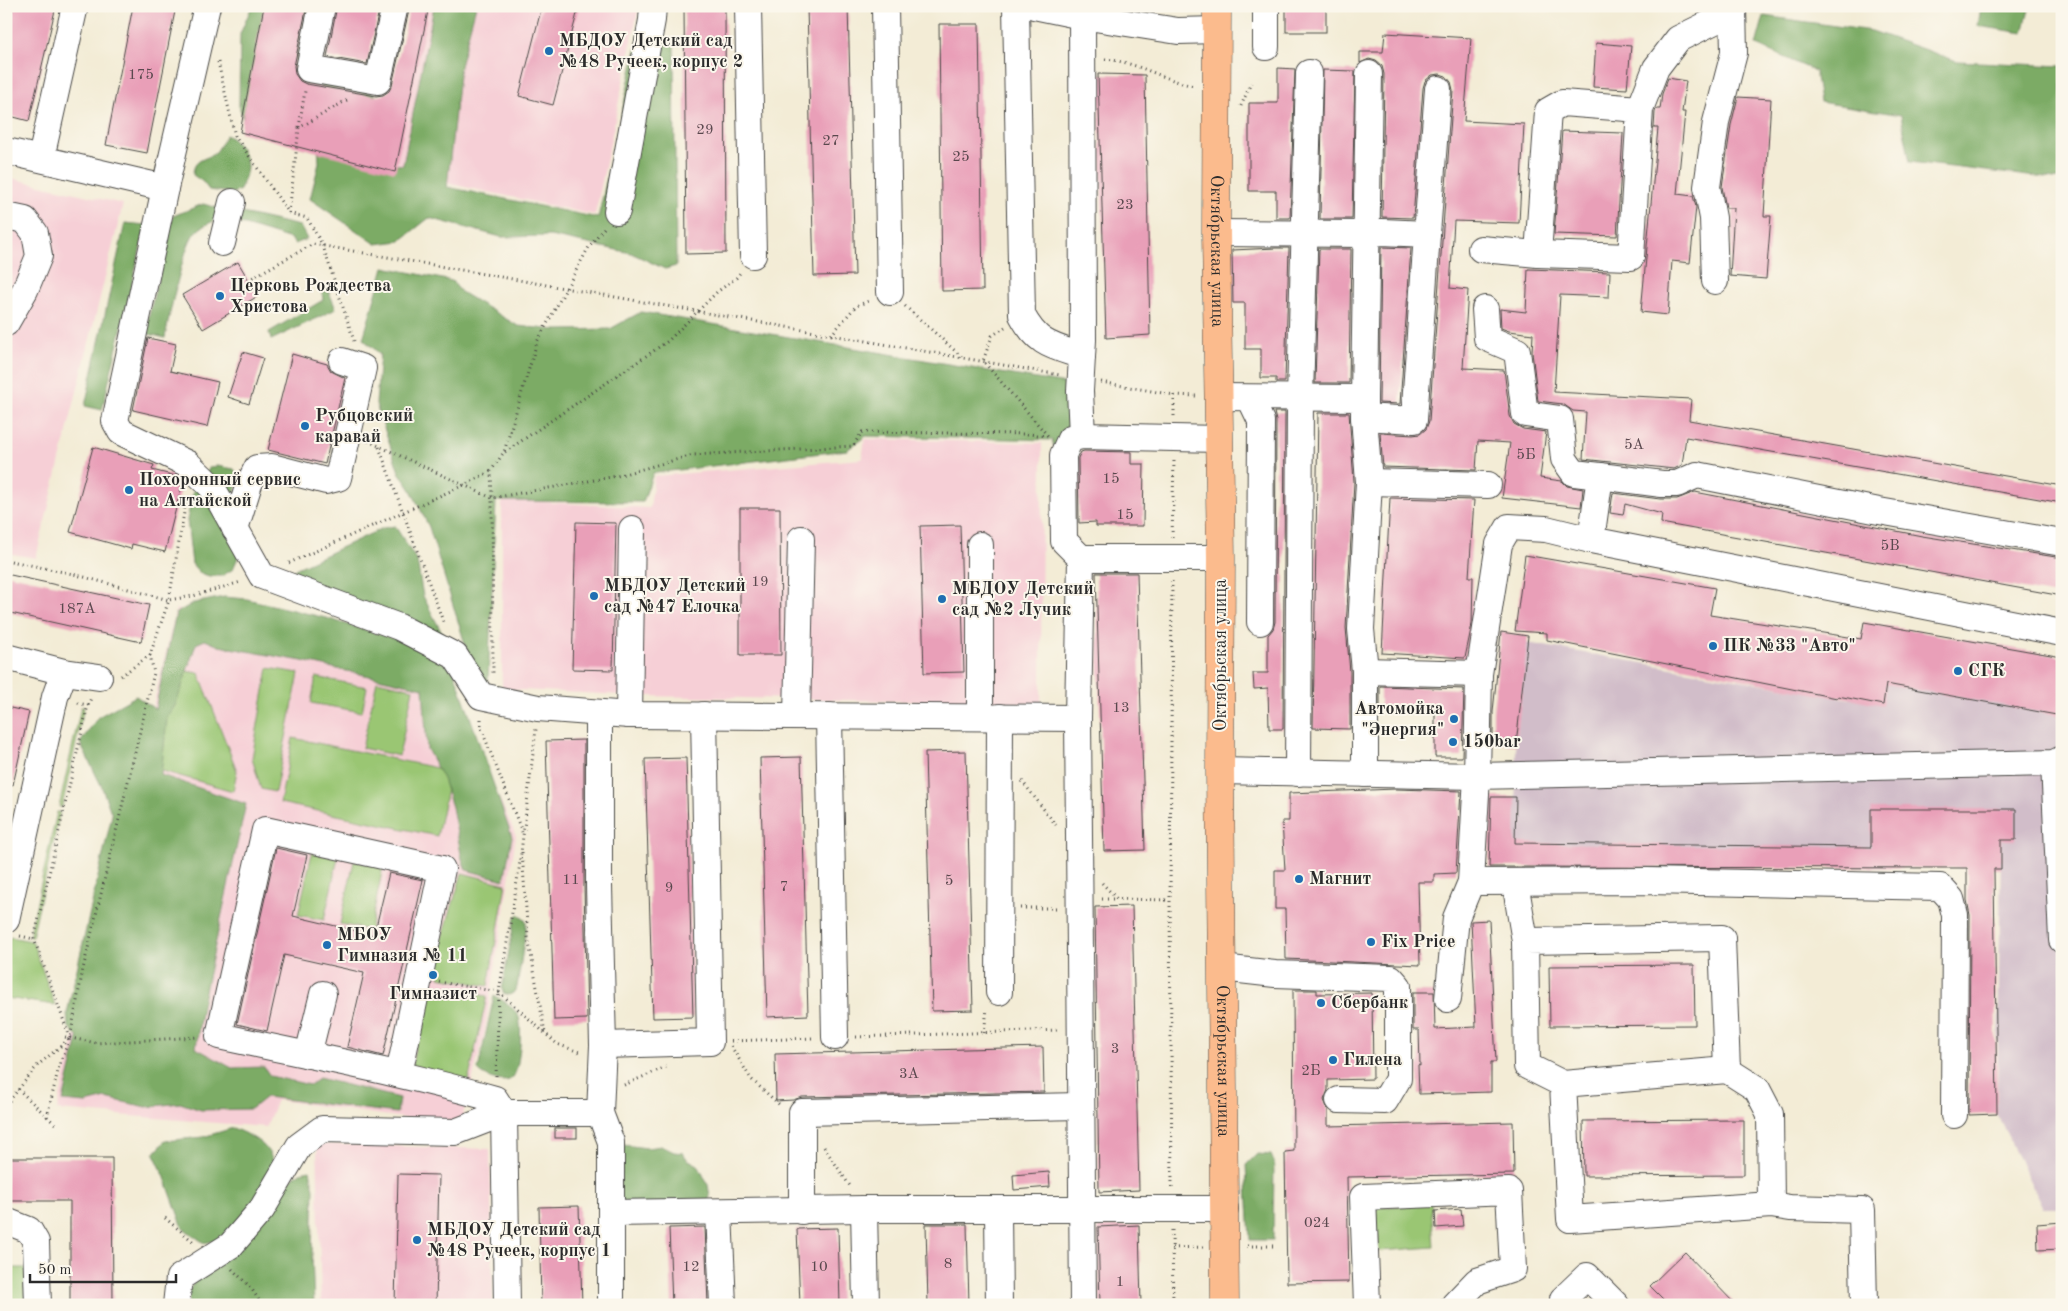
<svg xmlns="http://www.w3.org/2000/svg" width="2068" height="1311" font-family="'Old Standard TT',serif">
  <rect width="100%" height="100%" fill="#fbf7ec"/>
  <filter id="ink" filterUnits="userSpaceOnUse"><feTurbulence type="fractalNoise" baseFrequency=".02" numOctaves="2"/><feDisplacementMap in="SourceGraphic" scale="10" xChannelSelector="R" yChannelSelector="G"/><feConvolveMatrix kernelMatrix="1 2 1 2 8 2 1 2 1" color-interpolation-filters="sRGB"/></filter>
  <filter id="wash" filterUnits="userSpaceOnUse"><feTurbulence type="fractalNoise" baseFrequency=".0096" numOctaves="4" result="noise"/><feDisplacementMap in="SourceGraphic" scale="20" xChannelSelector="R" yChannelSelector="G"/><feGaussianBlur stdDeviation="1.12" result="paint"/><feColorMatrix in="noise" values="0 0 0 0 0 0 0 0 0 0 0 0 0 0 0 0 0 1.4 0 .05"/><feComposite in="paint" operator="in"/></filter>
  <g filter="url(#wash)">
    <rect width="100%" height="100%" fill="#f3ecd6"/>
    <g fill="#f6cfd6">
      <path d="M429 6H639L595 215 395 172Z"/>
      <path d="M6 177 123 204 36 558 6 553Z"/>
      <path d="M865 439 1042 443 1041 704 643 696 502 689V500L650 508 654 476 862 459Z"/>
      <path d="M176 609 441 665 516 836 484 1035 460 1126 277 1100 266 1127 57 1110Z"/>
      <path d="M317 1144 490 1149 493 1305H321Z"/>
    </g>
    <path fill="#d1bdc9" d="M1864 622 2062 657V1208H2043L1997 1114 2001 850 1515 843 1516 745 1527 643 1850 699Z"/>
    <g fill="#9ac673" stroke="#62784f">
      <path d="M268 668 299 673 275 792 261 789 252 758Z"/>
      <path d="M178 670 199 673 237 771 233 791 152 768Z"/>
      <path d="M316 677 367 687 362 712 311 703Z"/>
      <path d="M377 681 413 689 399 756 362 748Z"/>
      <path d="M81 707H84L62 807H59Z"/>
      <path d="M293 738 451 771 437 836 280 803Z"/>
      <path d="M57 812H60L32 937H29Z"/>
      <path d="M312 853 338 858 324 920 298 915Z"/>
      <path d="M354 861 383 867 370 930 340 924Z"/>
      <path d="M462 873 506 884 488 986 439 977 440 970 433 969Z"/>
      <path d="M10 937 32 941 55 1005 6 998V956Z"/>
      <path d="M426 985 487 996 468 1082 412 1065Z"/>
      <path d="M1431 1203 1434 1247 1379 1251 1375 1208Z"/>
      <rect x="6" y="1268" width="21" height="37"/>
    </g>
    <g fill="#7bab65" stroke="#536b48">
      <path d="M252 6H309L296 75 337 82 375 94 386 164 403 165 434 6H476L460 66 447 187 598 218 640 32 674 44 676 266 665 269 631 253 550 236 501 237 429 218 400 241 376 244 310 199 319 163 318 146 246 128 239 106 240 34Z"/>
      <path d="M1981 6H2030L2023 33 1978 26Z"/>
      <path d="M1764 16 1872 31 1957 61 2062 66V180L1910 162 1901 115 1820 102 1815 71 1756 45Z"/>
      <path d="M226 135C237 141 247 154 247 167 247 174 242 184 240 190L233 193 209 190 203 182 193 175C193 158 206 160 215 153 219 149 223 140 226 135Z"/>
      <path d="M203 204 226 210 224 218C213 221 202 225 194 234 184 245 168 321 165 338L145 333 173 216Z"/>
      <path d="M233 211 300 226 307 239 295 244 291 239 235 222Z"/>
      <path d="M125 223 146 225 102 410 85 406Z"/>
      <path d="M384 267 452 281 461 292 518 326 557 330 610 329 641 312 1072 385 1068 427 1054 447 1052 440 866 436 847 450 653 473 643 502 496 501 488 681 477 683 429 527 411 490 399 472 376 404 380 354 363 339Z"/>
      <path d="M328 290 336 309 271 340 269 332 323 300 322 293Z"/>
      <path d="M217 466 234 469 239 477 230 508 207 472 210 467Z"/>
      <path d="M200 486 239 555 233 569 222 576H209L200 573 192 564 187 520 194 487Z"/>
      <path d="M395 526 417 561 423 596 442 633 435 638 292 576 295 569 383 528Z"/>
      <path d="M224 597 247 599 326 618 425 648 454 671 512 837 504 880 466 870 462 859 452 807 443 779 427 749 423 688 302 661 219 646 205 640 196 644 176 704 167 718 161 775 246 804 202 1005 196 1048 232 1068 264 1067 270 1076 310 1085 319 1078 399 1098 397 1113 266 1097 251 1109 201 1110 180 1103 146 1107 106 1098 86 1103 63 1101 78 1038 68 1026 67 1013 112 815 101 785 80 743 98 717 136 696 155 709 176 613 194 603Z"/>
      <path d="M518 914 526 921V930L517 987 513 993 509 995 504 994 502 989 515 917Z"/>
      <path d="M494 996C502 999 513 1007 518 1015 523 1025 520 1068 513 1077 506 1086 484 1077 478 1070Z"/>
      <path d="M233 1128C257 1139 268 1143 276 1169L260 1197 223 1239 204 1243 183 1228 164 1175 154 1154 165 1141 203 1137Z"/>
      <path d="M624 1145 647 1148 661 1146 674 1152 683 1153 687 1159 698 1165 708 1185 710 1197 706 1205 618 1206Z"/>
      <path d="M1257 1154 1271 1155 1274 1162 1273 1240H1250L1246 1165Z"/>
      <path d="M310 1170 314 1189 312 1254 314 1305H188L189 1291 198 1275 289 1181 300 1172Z"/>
    </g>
    <g id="blocks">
      <g fill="#e99fb8">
        <path d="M13 6H56L29 121 6 115V35Z"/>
        <path d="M133 6H176L147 153 106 145Z"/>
        <path d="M264 6H307L294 66 295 74 300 81 306 84 376 96 383 95 389 91 392 85 410 6H429L395 172 240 132Z"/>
        <path d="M337 6H380L367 64 327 57Z"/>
        <path d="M542 6H579L553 105 519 96Z"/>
        <path d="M684 6H725L726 253 686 254Z"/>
        <path d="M848 6 855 275 814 276 807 7Z"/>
        <rect x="1286" y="6" width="40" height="26"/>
        <path d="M939 24H979L983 290 942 291Z"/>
        <path d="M1385 33 1471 38 1464 121 1524 124 1519 223 1454 221 1450 288 1468 290 1463 368 1504 370 1510 416 1514 424 1523 429 1546 432 1540 478 1562 481 1567 486 1583 489 1581 507 1502 498 1510 443 1478 441 1476 470 1383 467 1380 433 1413 435 1420 434 1426 429 1429 421 1453 90 1451 82 1446 76 1440 74 1432 75 1425 81 1423 88 1413 218 1382 217 1384 74 1382 66 1376 61 1369 59 1360 63V52H1383Z"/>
        <path d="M1596 43 1631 46 1627 89 1593 87Z"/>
        <path d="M1278 68 1295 69 1290 218H1276V191H1249V103H1278Z"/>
        <path d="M1323 70 1355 71 1352 219H1320Z"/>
        <path d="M1098 74 1145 75 1150 335 1106 338Z"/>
        <path d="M1668 78 1686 81 1682 112H1685L1677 194 1693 196 1696 207 1690 263 1672 261 1668 315 1641 312 1658 128H1654L1655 112 1656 109H1660L1662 94Z"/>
        <path d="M1738 97 1771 99 1764 216H1771L1766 279 1730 276 1734 208H1726L1722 187 1731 125Z"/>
        <path d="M1562 131 1623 133 1617 236 1554 234Z"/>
        <path d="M1381 247 1411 248 1400 404 1379 403Z"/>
        <path d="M1276 248H1289L1285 382H1276V378H1261V349H1245V303H1233L1232 250Z"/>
        <path d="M1319 249H1351L1349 383H1315Z"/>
        <path d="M238 262 258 296 203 329 182 295Z"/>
        <path d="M1528 269 1610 272 1609 297 1560 295 1554 392 1691 399 1689 420 2062 486V503L1686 437 1682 465 1674 469 1583 459 1586 412 1573 411 1563 404 1538 401 1532 352 1533 334 1509 331 1501 328 1500 309 1526 312Z"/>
        <path d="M148 338 176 344 170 371 218 382 207 427 133 410Z"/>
        <path d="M243 352 263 358 249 404 228 397Z"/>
        <path d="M292 354 327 364 331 371 345 378 325 464 268 450Z"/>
        <path d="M1274 412H1285L1283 729H1269L1268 688 1254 689 1253 673H1268V635L1273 629 1275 622 1276 421Z"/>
        <path d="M1318 413H1349L1354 482 1346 628 1350 672V729L1313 728Z"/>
        <path d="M93 447 154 465 152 470 180 477 183 480 165 552 132 544 131 549 70 532Z"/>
        <path d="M1084 451 1131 452V464H1144L1143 526H1096V522L1079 523 1078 458 1081 452Z"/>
        <path d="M1695 492 1922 536 2062 558V596L1661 523 1662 514 1625 504 1623 515 1610 513 1613 493 1660 499H1677Z"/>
        <path d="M1390 498 1474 500 1469 577H1473L1472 624 1465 658 1382 653Z"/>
        <path d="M740 508H780L781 655H740Z"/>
        <path d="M576 522 616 523 613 670 572 669Z"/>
        <path d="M960 525 964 672 924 673 920 526Z"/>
        <path d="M1525 555 1715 588 1710 615 1861 639 1864 622 2062 657V716L1886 684 1883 705 1838 696 1837 698 1547 640V633L1515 631Z"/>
        <path d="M1096 573H1137L1145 850 1104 851Z"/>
        <path d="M6 574 149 605 141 642 6 612Z"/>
        <path d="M1501 632 1528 636 1516 745 1493 743V712Z"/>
        <path d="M1380 686 1464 689 1462 757H1435V711L1380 709Z"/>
        <path d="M6 707 29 712 13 785 6 784Z"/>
        <path d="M584 740V886L587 1019 554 1020 546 741Z"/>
        <path d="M966 751 973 1010 932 1011 925 752Z"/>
        <path d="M801 757 808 1015 767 1017 760 758Z"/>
        <path d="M686 758 693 1017 653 1018 645 759Z"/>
        <path d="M1396 789 1461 791 1456 873 1434 874V882H1418L1420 965 1286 959 1285 909H1275V870H1285L1282 821H1289V793Z"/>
        <path d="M1491 797H1516L1515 843 1871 847V809H2016V840H2001V869H1994L1997 1114 1969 1115 1970 915 1967 900V868L1489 867Z"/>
        <path d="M276 848 307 855 293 916 374 935 389 873 423 880 383 1056 347 1047 364 973 284 955 267 1031 237 1024Z"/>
        <path d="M1132 906 1139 1190 1099 1192 1095 907Z"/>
        <path d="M1489 920 1496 1062H1491V1092L1419 1094 1418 1065 1420 1066 1419 1030H1413V992H1434L1435 1029 1476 1027 1471 921Z"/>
        <path d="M1694 965 1695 1025 1550 1026 1549 966Z"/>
        <path d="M1293 990H1317V994L1372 993 1373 1079 1328 1080V1090L1324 1100 1328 1110V1126L1513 1122 1514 1174 1347 1177 1349 1282 1287 1283 1285 1152 1294 1151Z"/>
        <path d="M1043 1047 1044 1092 802 1097 793 1100 776 1101 775 1054Z"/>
        <path d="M1744 1120V1175L1584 1176 1583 1121Z"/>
        <rect x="555" y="1128" width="22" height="10"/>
        <path d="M6 1158H112L113 1305H70V1201H6Z"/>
        <path d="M1049 1172 1050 1187 1014 1190 1013 1175Z"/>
        <path d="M398 1174 439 1175 436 1305H395Z"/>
        <path d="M579 1206 582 1305H541L539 1207Z"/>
        <path d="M1461 1209 1463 1226 1436 1228 1435 1211Z"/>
        <path d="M2062 1222V1249L2038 1250 2037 1224Z"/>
        <path d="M926 1224H967L969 1305H928Z"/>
        <path d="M1139 1225 1141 1305H1100L1098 1227Z"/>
        <path d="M705 1227 708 1305H672L669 1228Z"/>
        <path d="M838 1228 840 1305H800L797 1229Z"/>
        <path d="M1685 1252 1736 1305H1669L1650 1286Z"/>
      </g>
    </g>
  </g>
  <g filter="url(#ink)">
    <use href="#blocks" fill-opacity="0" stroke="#494845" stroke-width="1"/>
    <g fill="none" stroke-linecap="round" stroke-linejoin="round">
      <defs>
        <g id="minor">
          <path d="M322 6 309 69 378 81 395 6"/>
          <path d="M748 6 753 255"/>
          <path d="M885 6 890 292"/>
          <path d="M1016 6 1022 315C1038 345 1052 346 1082 356"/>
          <path d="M1034 6 1082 16 1178 31 1217 30"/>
          <path d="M1082 6 1083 340 1080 391 1082 436"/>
          <path d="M1266 47V6"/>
          <path d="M1640 109 1562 103 1548 111 1538 254 1631 257 1640 109 1656 68 1678 39 1733 12"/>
          <path d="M6 151 165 188 207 6"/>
          <path d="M41 158 75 6"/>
          <path d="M165 188 115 421 121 432 188 464 212 487 262 576 399 627 455 656 481 696 538 708 629 715 1078 718"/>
          <path d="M617 211 652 20 653 6"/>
          <path d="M6 216 25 220 35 233 39 256 25 290 6 323"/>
          <path d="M1216 233 1366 234 1382 232 1427 234 1414 420 1364 417"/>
          <path d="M1427 234 1438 89"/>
          <path d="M222 243 232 202"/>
          <path d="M1481 249 1538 254"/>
          <path d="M1715 281 1713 218 1707 187 1716 122 1734 53 1733 6"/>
          <path d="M1485 309 1487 338 1517 351 1525 414 1560 419 1564 459 1574 473 1600 476"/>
          <path d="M1219 397 1364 398V417L1369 482 1361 629 1365 671V774"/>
          <path d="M1250 398 1261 421 1260 622"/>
          <path d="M1364 398 1369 74"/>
          <path d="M1369 482 1488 485"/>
          <path d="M235 529 249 484 257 468 272 467 326 481 338 478 363 368 342 361"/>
          <path d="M1591 540 1600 476 1662 484H1677L1697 475 1879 511 2062 543"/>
          <path d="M980 545V717"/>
          <path d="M1081 558 1064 541 1063 455 1070 439 1082 436 1219 439"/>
          <path d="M6 657 64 672 55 697 6 920"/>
          <path d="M1365 671 1479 674"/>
          <path d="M64 672 99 677"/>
          <path d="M599 713V886L603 1045 600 1113"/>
          <path d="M629 715 632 529"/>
          <path d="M797 716 801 539"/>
          <path d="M829 716 835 1037"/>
          <path d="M2054 763 2062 940"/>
          <path d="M1220 771 1477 776 1479 674 1499 544 1509 527 1546 529 1591 540 2062 633"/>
          <path d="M1298 773 1300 398 1309 73"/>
          <path d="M1471 882 1647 881 1940 887 1951 899 1955 915 1954 1115"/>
          <path d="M1515 882 1525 941"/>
          <path d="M1222 968 1275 974 1391 978 1398 986V1079L1385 1101 1339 1100"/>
          <path d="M999 992 1000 717"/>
          <path d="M1448 999 1456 918 1471 882 1477 776 2054 763 2062 759"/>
          <path d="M603 1045 710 1042 704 715"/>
          <path d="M308 1055 323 994"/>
          <path d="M1563 1084 1527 1066 1525 941 1722 938 1727 1070"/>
          <path d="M1771 1205 1770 1114 1757 1089 1727 1070 1563 1084 1570 1219 1771 1205 1790 1208 1862 1210 1864 1305"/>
          <path d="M864 1209 866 1305"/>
          <path d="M998 1210 999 1305"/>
          <path d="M802 1211V1112L1080 1106"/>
          <path d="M719 1212 723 1305"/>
          <path d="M612 1213 864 1209H1225"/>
          <path d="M6 1221 29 1230 36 1242 38 1305"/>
          <path d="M176 1305 179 1278 231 1245 262 1209 299 1146 322 1129 455 1132 504 1113 495 1099C404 1073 311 1056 219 1036L265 830 442 869 399 1074"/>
          <path d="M507 1305 504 1113H600L611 1142V1305"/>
          <path d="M1083 1305 1078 718 1081 558H1221"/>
          <path d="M1367 1305 1363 1197 1509 1191 1513 1269 1477 1281 1454 1305"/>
          <path d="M1569 1305 1563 1299 1587 1276 1616 1305"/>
        </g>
        <g id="major">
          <path id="s1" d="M1217 6 1216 233 1221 558 1220 771 1225 1305"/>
        </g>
      </defs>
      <use href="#minor" stroke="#494845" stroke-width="28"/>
      <use href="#major" stroke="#494845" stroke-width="29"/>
      <g stroke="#494845" stroke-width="3" stroke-dasharray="1 4" stroke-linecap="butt">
        <path d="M1105 59C1137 62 1164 80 1194 86"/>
        <path d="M218 62 235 136 289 213 307 218 323 246 354 341"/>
        <path d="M1241 106 1251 83"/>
        <path d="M299 127 305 91"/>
        <path d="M289 213 299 128 347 100"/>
        <path d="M604 228 590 245 537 342 504 452 491 471 492 498 617 476 693 455 853 446 862 432 1029 434 1047 436"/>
        <path d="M248 280 313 244 1060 375"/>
        <path d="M905 306 962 357"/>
        <path d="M1005 327 992 336 983 361 1048 436"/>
        <path d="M831 335 856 306 871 300"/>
        <path d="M1101 382 1174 395 1196 396"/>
        <path d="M1174 395V417"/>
        <path d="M368 441 492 498 493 673"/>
        <path d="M379 447 444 624"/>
        <path d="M505 452 668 341 717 292 736 278 740 273"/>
        <path d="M1172 537 1174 461"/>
        <path d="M6 560 73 574 169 600 187 495"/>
        <path d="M289 563 464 485 491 471"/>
        <path d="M121 676 150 655 169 600 193 596 241 582"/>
        <path d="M88 705 91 698"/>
        <path d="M481 719V728L522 832"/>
        <path d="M1022 781 1056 825"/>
        <path d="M522 852 528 937 545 1033"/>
        <path d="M1102 883 1117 899 1170 900"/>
        <path d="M1102 899H1116"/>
        <path d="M1020 908H1059"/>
        <path d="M20 936 34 939"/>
        <path d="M439 982 499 992 519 869 536 729"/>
        <path d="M499 992 557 1044 582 1053"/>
        <path d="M984 1033 987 1009"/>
        <path d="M65 1037 97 1043 198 1037"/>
        <path d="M856 1037 1059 1030"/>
        <path d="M70 1038 34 939 88 705 77 703"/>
        <path d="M731 1041 814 1038"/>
        <path d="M731 1046 751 1079 781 1106"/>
        <path d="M496 1076 499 993"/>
        <path d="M624 1085 666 1067"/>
        <path d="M18 1089 55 1124"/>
        <path d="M6 1105 37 1066 69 1039"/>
        <path d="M47 1117 60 1062 70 1038 83 969 154 673 150 655"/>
        <path d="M824 1147 850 1186"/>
        <path d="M1172 1187 1170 900 1172 581"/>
        <path d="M165 1218 195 1243"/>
        <path d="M1172 1230 1173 1305"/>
        <path d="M1247 1246H1276"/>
        <path d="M1172 1248 1203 1247"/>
        <path d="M232 1269 251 1288 262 1305"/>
      </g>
      <use href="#minor" stroke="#fff" stroke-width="26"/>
      <use href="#major" stroke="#fbbb8d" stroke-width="28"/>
    </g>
  </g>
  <g fill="#1f6fb2" stroke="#fbf7ec" stroke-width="2">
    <circle cx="549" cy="51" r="5"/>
    <circle cx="220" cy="296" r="5"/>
    <circle cx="305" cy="426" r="5"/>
    <circle cx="129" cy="490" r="5"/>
    <circle cx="594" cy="596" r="5"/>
    <circle cx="942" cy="599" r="5"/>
    <circle cx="1713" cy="646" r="5"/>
    <circle cx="1958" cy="671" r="5"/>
    <circle cx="1454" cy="719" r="5"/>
    <circle cx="1453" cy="742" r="5"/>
    <circle cx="1299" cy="879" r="5"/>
    <circle cx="1371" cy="942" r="5"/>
    <circle cx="327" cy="945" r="5"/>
    <circle cx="433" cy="975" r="5"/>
    <circle cx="1321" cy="1003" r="5"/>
    <circle cx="1333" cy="1060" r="5"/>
    <circle cx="417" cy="1240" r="5"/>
  </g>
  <g text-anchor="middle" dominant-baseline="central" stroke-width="4" stroke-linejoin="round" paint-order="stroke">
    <g font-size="15" fill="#5a484e">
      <text x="141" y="75">175</text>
      <text x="705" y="130">29</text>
      <text x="831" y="141">27</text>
      <text x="961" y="157">25</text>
      <text x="1125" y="205">23</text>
      <text x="1634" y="445">5А</text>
      <text x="1526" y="455">5Б</text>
      <text x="1111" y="479">15</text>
      <text x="1125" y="515">15</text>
      <text x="1890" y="546">5В</text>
      <text x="760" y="582">19</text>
      <text x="77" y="609">187А</text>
      <text x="1121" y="708">13</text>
      <text x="571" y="880">11</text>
      <text x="949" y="881">5</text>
      <text x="784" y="887">7</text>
      <text x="669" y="888">9</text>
      <text x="1115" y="1049">3</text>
      <text x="1311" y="1071">2Б</text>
      <text x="909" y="1074">3А</text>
      <text x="1317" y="1223">024</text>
      <text x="948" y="1264">8</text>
      <text x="691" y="1267">12</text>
      <text x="819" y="1267">10</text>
      <text x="1120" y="1282">1</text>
    </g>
    <g font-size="18" font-weight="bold" fill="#2b2b2b" stroke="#fbf7ec" text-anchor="start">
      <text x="559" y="41">МБДОУ Детский сад<tspan x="559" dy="21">№48 Ручеек, корпус 2</tspan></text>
      <text x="230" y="286">Церковь Рождества<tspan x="230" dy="21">Христова</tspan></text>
      <text x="315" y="416">Рубцовский<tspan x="315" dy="21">каравай</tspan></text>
      <text x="139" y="480">Похоронный сервис<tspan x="139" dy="21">на Алтайской</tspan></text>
      <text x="604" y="586">МБДОУ Детский<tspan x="604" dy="21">сад №47 Елочка</tspan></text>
      <text x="952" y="589">МБДОУ Детский<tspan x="952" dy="21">сад №2 Лучик</tspan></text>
      <text x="1723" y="646">ПК №33 "Авто"</text>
      <text x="1968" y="671">СГК</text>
      <text x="1444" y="709" text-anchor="end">Автомойка<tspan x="1444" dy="21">"Энергия"</tspan></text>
      <text x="1463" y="742">150bar</text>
      <text x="1309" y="879">Магнит</text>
      <text x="337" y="935">МБОУ<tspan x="337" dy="21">Гимназия № 11</tspan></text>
      <text x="1381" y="942">Fix Price</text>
      <text x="433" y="994" text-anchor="middle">Гимназист</text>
      <text x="1331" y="1003">Сбербанк</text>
      <text x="1343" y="1060">Гилена</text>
      <text x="427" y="1230">МБДОУ Детский сад<tspan x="427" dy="21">№48 Ручеек, корпус 1</tspan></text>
    </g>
    <g font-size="18" fill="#2b2b2b" stroke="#fbf7ec">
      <text stroke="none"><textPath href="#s1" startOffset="245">Октябрьская улица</textPath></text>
      <text transform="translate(1221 655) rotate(-90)">Октябрьская улица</text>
      <text stroke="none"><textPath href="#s1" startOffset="1055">Октябрьская улица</textPath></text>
    </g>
  </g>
  <rect width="2068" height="1311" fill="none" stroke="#fbf7ec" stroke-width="25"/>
  <path d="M30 1274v8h146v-8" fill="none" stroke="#2b2b2b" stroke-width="2.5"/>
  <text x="38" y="1274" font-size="15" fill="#2b2b2b" stroke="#fbf7ec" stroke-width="4" paint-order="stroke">50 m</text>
</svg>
